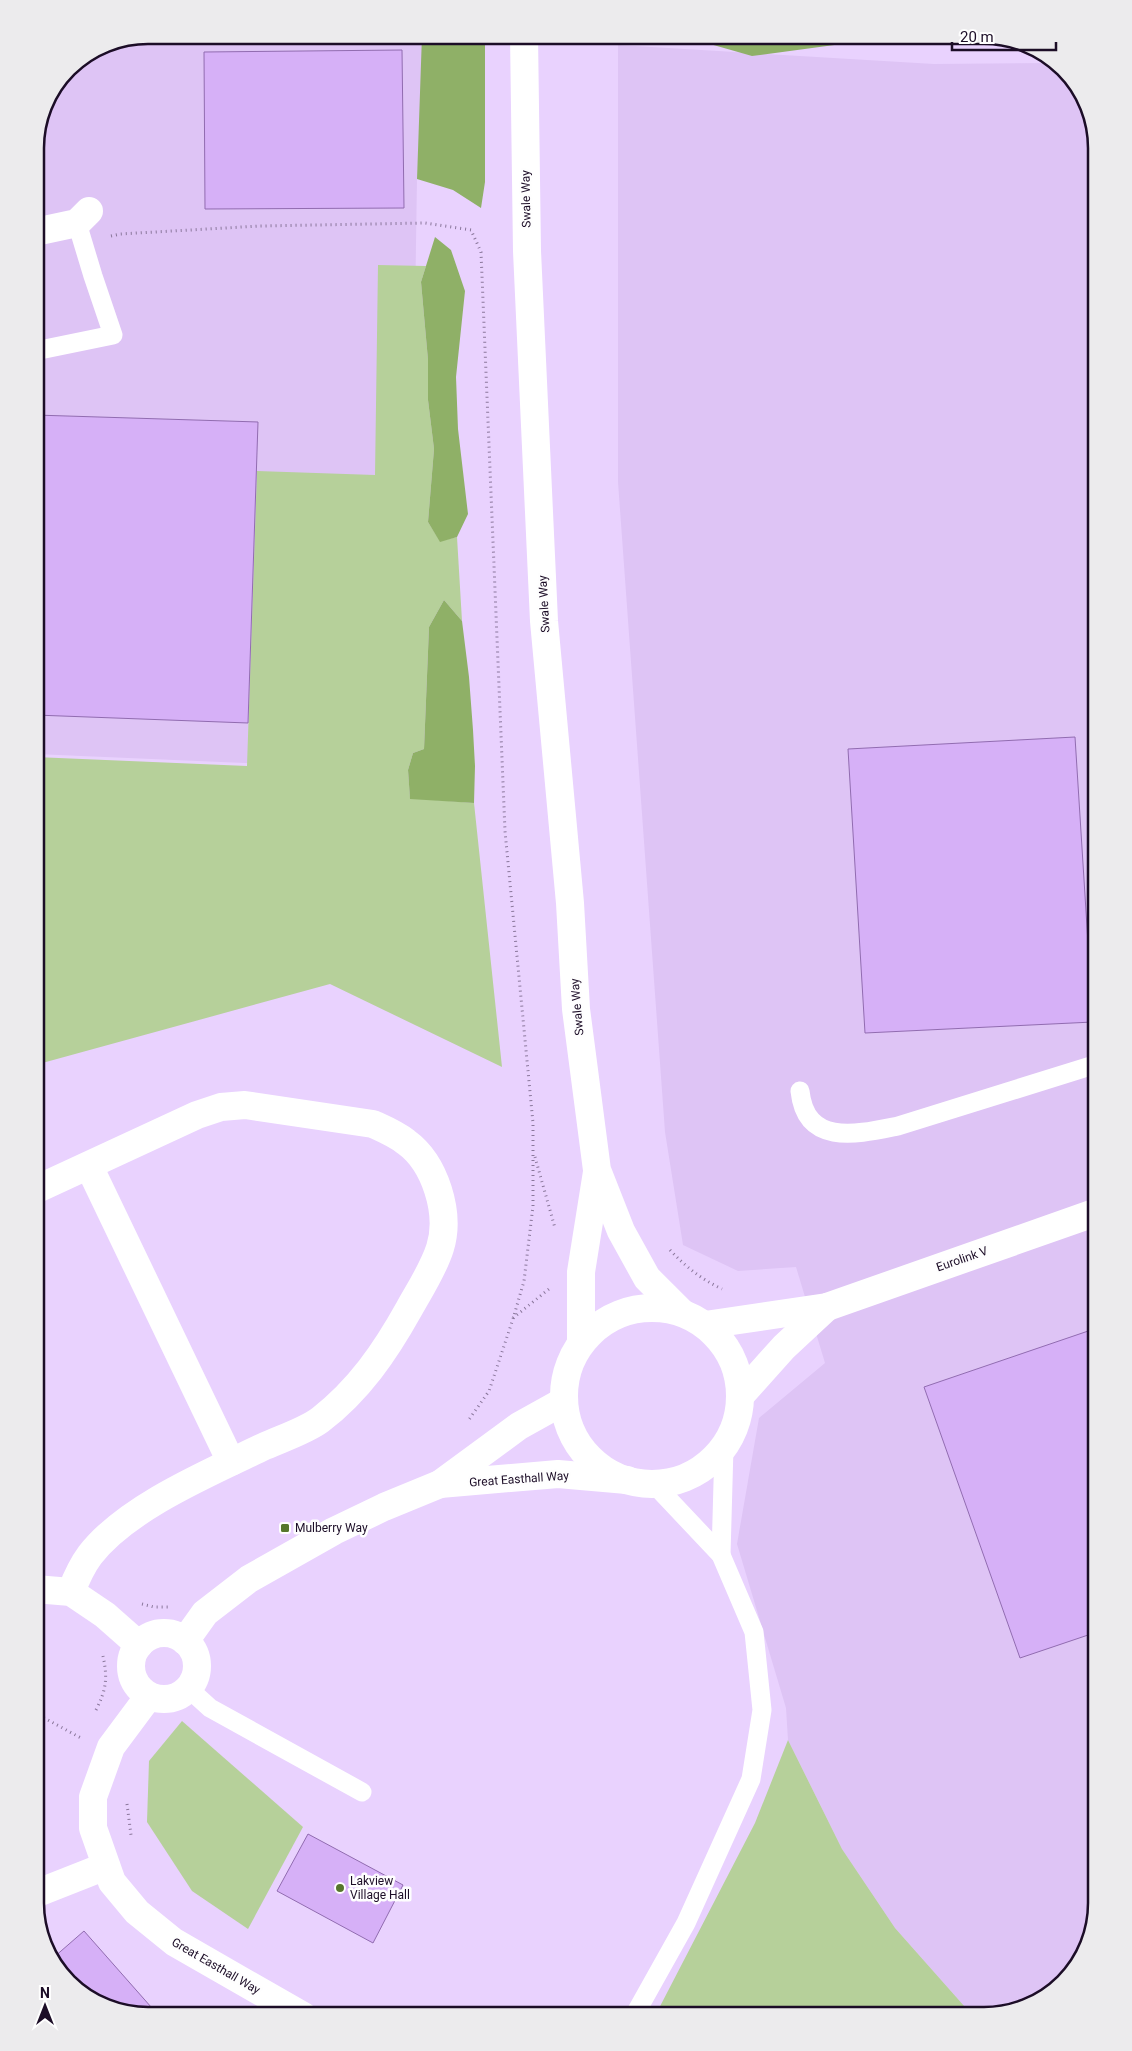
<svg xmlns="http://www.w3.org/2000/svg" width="1132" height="2051" font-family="Roboto,sans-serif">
  <rect width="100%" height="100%" fill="#e9d2fe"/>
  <g fill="#dec4f5">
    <path d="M148 35H425L417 179 408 770 35 754V141L47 98 68 68 105 44Z"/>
    <path d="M618 45 934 64 1054 63 1088 105 1097 148V1903L1078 1966 1027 2007 984 2016H973L895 1928 842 1849 788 1740 786 1708 737 1544 759 1418 825 1363 796 1267 738 1271 683 1245 665 1132 618 482Z"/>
  </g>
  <g fill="#b6d09a">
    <path d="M378 265 426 266 421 282 428 360V400L434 449 428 522 440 541 457 537 462 621 444 600 429 627 424 749 413 753 408 770 410 798 474 803 502 1067 330 984 35 1065V757L247 766 257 471 375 475Z"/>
    <path d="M182 1721 303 1827 248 1929 192 1891 147 1822 149 1761Z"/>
    <path d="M788 1740 842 1849 895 1928 973 2016H655L755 1823Z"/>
  </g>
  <g fill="#8fb067">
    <path d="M422 35H485V182L481 208 453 190 417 179Z"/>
    <path d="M689 35H855L864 41 752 56 689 38Z"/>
    <path d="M435 237 451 250 465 291 456 377 458 429 468 514 457 537 440 542 428 522 434 449 428 400V360L421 282Z"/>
    <path d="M444 600 462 621 469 677 473 730 475 766 474 803 410 799 408 770 413 753 424 749 429 627Z"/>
  </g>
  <g fill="#d6b0f7" stroke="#916cb0">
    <path d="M402 50 404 208 205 209 204 52Z"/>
    <path d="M35 415 258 422 248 723 35 715Z"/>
    <path d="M1075 737 1093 1022 865 1033 848 749Z"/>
    <path d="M1097 1328V1632L1020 1658 924 1387Z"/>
    <path d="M308 1834 403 1885 373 1943 277 1891Z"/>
    <path d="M84 1931 159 2016H141L85 1997 53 1958Z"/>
  </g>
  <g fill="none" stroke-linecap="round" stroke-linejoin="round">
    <g stroke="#8a779b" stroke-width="3" stroke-dasharray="1 4" stroke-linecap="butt">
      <path d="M111 236 120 234 260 226 425 223 471 230 481 252 505 831 533 1123V1206L524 1281 513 1319 489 1391 468 1421"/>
      <path d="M535 1157 555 1228"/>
      <path d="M670 1250C686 1267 701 1279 722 1289"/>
      <path d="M513 1318 549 1289"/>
      <path d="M142 1604 154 1607H171"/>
      <path d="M96 1710C106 1690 108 1679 103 1656"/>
      <path d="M35 1713 81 1738"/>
      <path d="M127 1804 131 1835"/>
      <path d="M335 2010 346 2016"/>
    </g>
    <g stroke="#fff" stroke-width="19">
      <path d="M35 351 113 335 93 276 77 223"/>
      <path d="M800 1091C806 1147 858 1134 898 1126L1097 1064"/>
      <path d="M721 1555 724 1447"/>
      <path d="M188 1688 210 1708 362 1792"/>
      <path d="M634 2016 686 1923 751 1779 762 1710 754 1632 721 1555 654 1484"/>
    </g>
    <g stroke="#fff" stroke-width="28">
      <path d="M35 232 77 223 89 211"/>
      <path d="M89 1166 231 1462"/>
      <path d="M35 1190 197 1115 221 1107 245 1105 373 1124C384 1129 396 1134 406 1142 435 1163 451 1213 440 1248 433 1270 420 1289 409 1309 385 1352 359 1390 320 1420 305 1431 283 1438 265 1446 211 1472 127 1507 90 1555 81 1567 76 1579 71 1592"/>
      <path d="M705 1325 827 1307 1097 1212"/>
      <path d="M741 1395 784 1347 827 1307"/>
      <path d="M440 1484 558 1474 627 1480"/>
      <path d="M35 1589 71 1592 105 1615 139 1645"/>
      <circle cx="164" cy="1666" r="33"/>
      <path d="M185 1641 205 1613 249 1579 334 1531 384 1507 440 1484 519 1426 564 1401"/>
      <path d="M149 1696 111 1747 93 1797V1828L112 1882 137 1912 174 1942 303 2016"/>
      <path d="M35 1894 106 1866"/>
    </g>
    <g stroke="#fff" stroke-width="28">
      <path d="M524 35 527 251 544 621 570 903 576 1009 597 1170 621 1231 647 1278 681 1312"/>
      <circle cx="652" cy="1396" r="88"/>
      <path d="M581 1343V1272L597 1172"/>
    </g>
  </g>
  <g fill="#56762c" stroke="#fefefe" stroke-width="2">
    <rect x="280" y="1523" width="10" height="10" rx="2.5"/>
    <circle cx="340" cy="1888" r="5"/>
  </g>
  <g text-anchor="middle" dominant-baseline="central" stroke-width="5" stroke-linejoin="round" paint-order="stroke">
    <g font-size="12" fill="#1c0d27" stroke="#fefefe">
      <text transform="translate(526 199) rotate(-91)">Swale Way</text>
      <text transform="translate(544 604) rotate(-93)">Swale Way</text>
      <text transform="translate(577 1007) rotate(-95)">Swale Way</text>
      <text transform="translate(962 1259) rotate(-19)">Eurolink V</text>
      <text transform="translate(519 1479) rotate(-4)">Great Easthall Way</text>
      <text transform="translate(216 1966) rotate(30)">Great Easthall Way</text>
    </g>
    <g font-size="12" fill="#1c0d27" stroke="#fefefe" text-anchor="start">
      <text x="295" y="1528">Mulberry Way</text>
      <text x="350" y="1881">Lakview<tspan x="350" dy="14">Village Hall</tspan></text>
    </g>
  </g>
  <path d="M0 0H1132V2051H0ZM148 44H984A104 104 0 0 1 1088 148V1903A104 104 0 0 1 984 2007H148A104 104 0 0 1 44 1903V148A104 104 0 0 1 148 44Z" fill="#ecebed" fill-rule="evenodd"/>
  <path fill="none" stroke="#1c0d27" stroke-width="2.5" d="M148 44H984A104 104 0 0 1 1088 148V1903A104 104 0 0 1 984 2007H148A104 104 0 0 1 44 1903V148A104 104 0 0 1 148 44Z"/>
  <g transform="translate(45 2006)" stroke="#fefefe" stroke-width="4" paint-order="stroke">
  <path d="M0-4L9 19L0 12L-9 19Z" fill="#1c0d27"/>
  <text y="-8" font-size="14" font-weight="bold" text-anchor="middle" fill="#1c0d27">N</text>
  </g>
  <path d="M952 42v8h104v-8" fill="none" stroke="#1c0d27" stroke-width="2.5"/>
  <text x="960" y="42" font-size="15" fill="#1c0d27" stroke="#fefefe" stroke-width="4" paint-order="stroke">20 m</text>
</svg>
